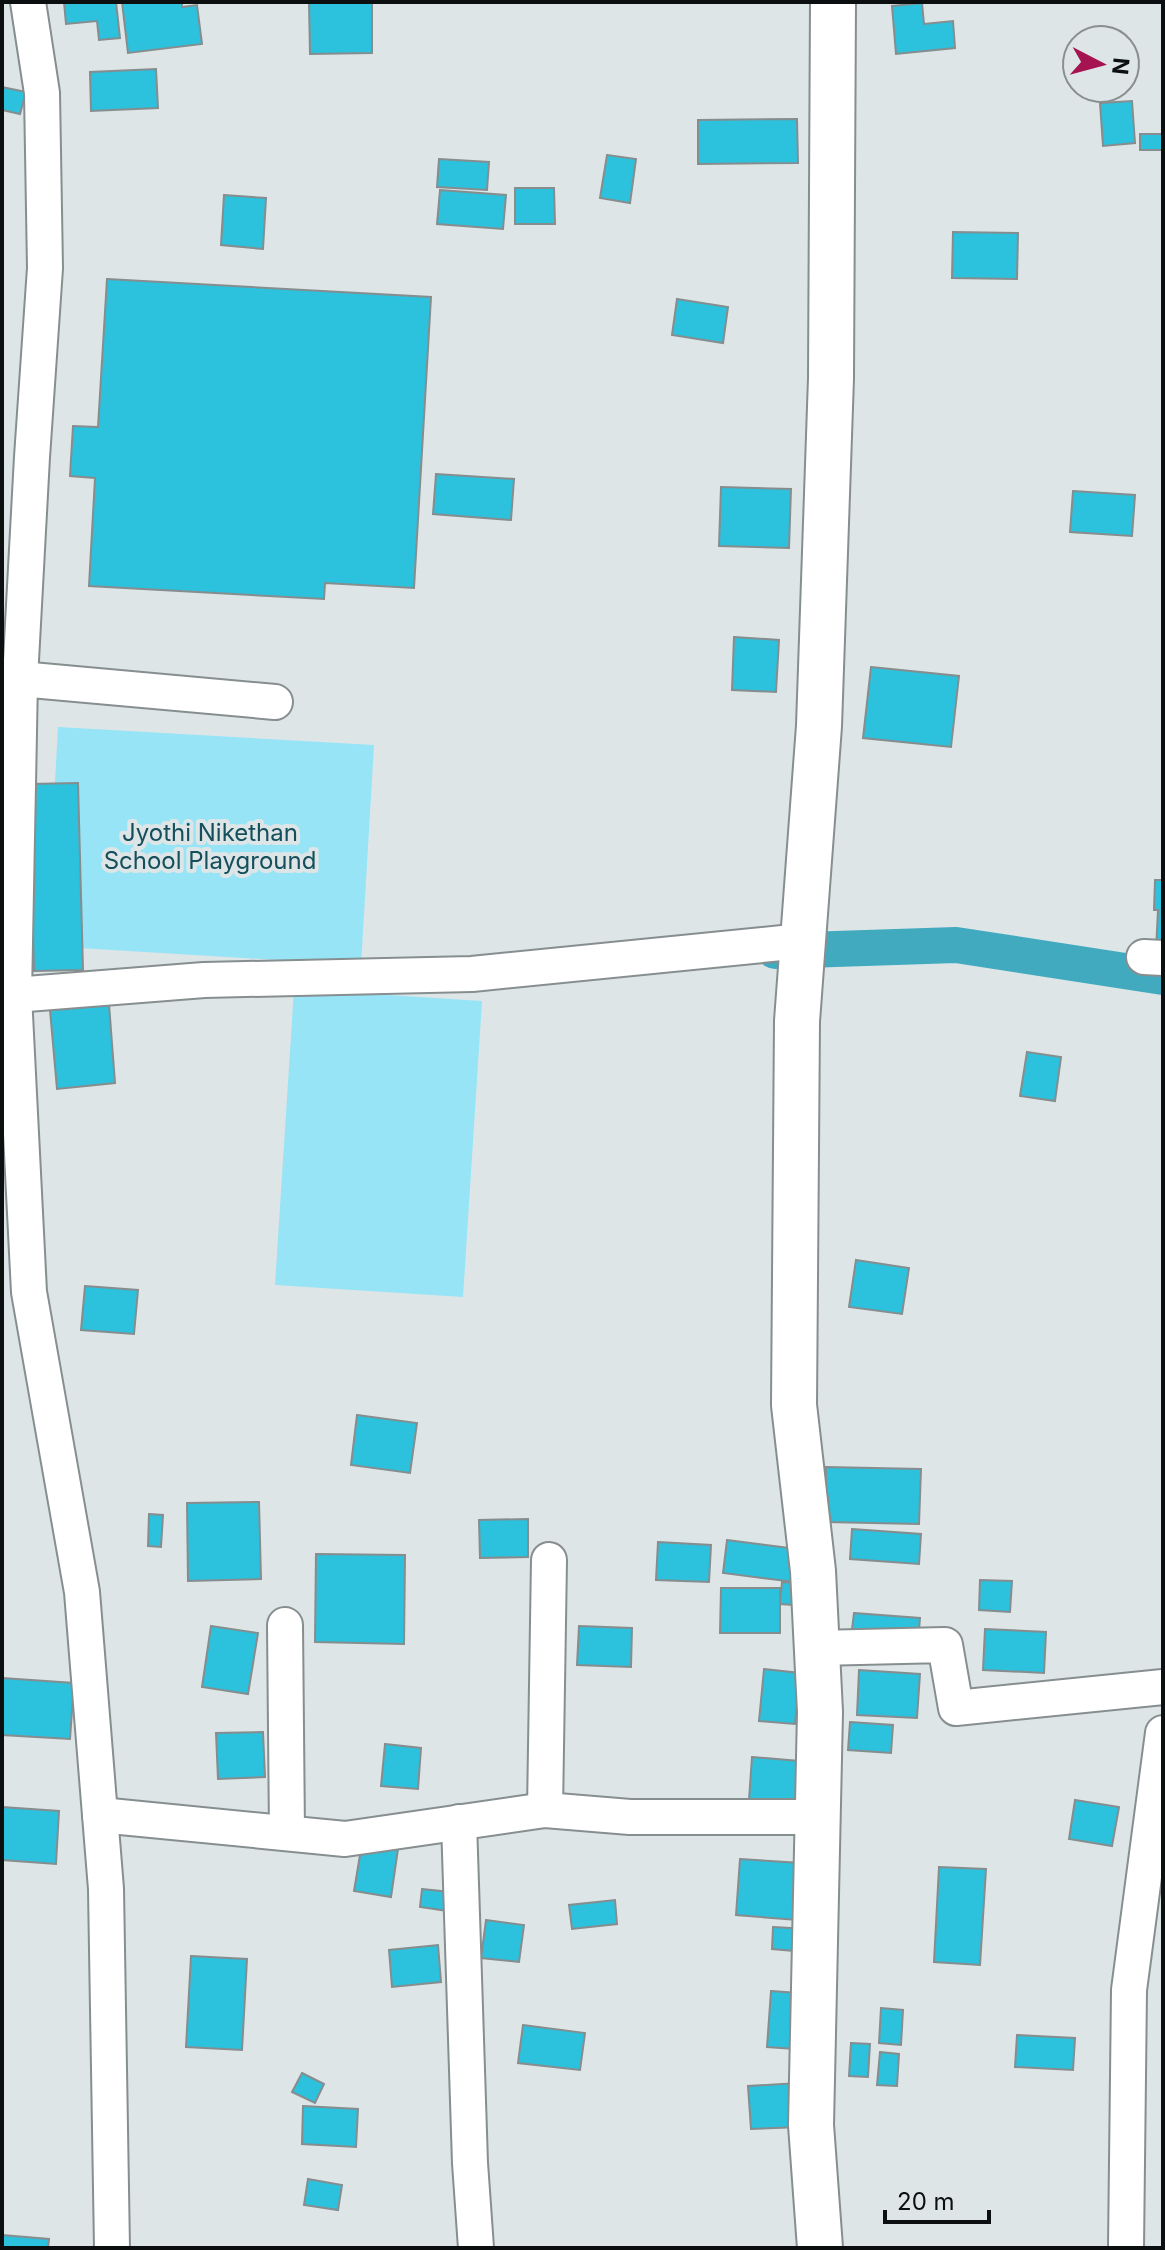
<svg xmlns="http://www.w3.org/2000/svg" width="1165" height="2250" font-family="Inter,sans-serif">
  <rect width="100%" height="100%" fill="#dde5e7"/>
  <g fill="#97e4f6">
    <path d="M58 727 374 745 361 965 46 946Z"/>
    <path d="M294 989 482 1001 463 1297 275 1285Z"/>
  </g>
  <g fill="none" stroke-linecap="round" stroke-linejoin="round">
    <path stroke="#42aabe" stroke-width="36" d="M775 951 956 945 1163 977"/>
  </g>
  <g fill="#2cc1dc" stroke="#868d8f" stroke-width="2">
    <path d="M64 2H116L120 38 99 40 97 21 66 24Z"/>
    <path d="M122 2H182V7L197 5 202 44 128 53Z"/>
    <path d="M309 2H372V53L310 54Z"/>
    <path d="M922 3 924 24 953 21 955 48 896 54 892 6Z"/>
    <path d="M156 69 158 108 91 111 90 72Z"/>
    <path d="M2 87 26 92 20 114 2 110Z"/>
    <path d="M1132 101 1135 143 1103 146 1100 103Z"/>
    <path d="M797 119 798 163 698 164V120Z"/>
    <rect x="1140" y="134" width="23" height="16"/>
    <path d="M607 155 636 159 630 203 600 198Z"/>
    <path d="M439 159 489 162 487 190 437 187Z"/>
    <path d="M515 188H554L555 224H515Z"/>
    <path d="M440 190 506 195 503 229 437 224Z"/>
    <path d="M224 195 266 198 263 249 221 245Z"/>
    <path d="M953 232 1018 233 1017 279 952 278Z"/>
    <path d="M107 279 431 297 414 588 325 583 324 599 89 586 95 478 70 476 73 426 98 427Z"/>
    <path d="M677 299 728 307 723 343 672 335Z"/>
    <path d="M436 474 514 479 511 520 433 514Z"/>
    <path d="M721 487 791 489 789 548 719 546Z"/>
    <path d="M1073 491 1135 495 1132 536 1070 532Z"/>
    <path d="M734 637 779 640 776 692 732 690Z"/>
    <path d="M871 667 959 676 951 747 863 738Z"/>
    <path d="M78 783 83 970 34 971 29 784Z"/>
    <path d="M1155 880H1163V950H1156L1158 910H1154Z"/>
    <path d="M109 1004 115 1083 57 1089 50 1010Z"/>
    <path d="M1027 1052 1061 1057 1055 1101 1020 1096Z"/>
    <path d="M856 1260 909 1268 902 1314 849 1307Z"/>
    <path d="M85 1286 138 1290 134 1334 81 1330Z"/>
    <path d="M357 1415 417 1423 410 1473 351 1465Z"/>
    <path d="M826 1467 921 1469 919 1524 825 1522Z"/>
    <path d="M259 1502 261 1579 188 1581 187 1503Z"/>
    <path d="M149 1514 163 1515 161 1547 148 1546Z"/>
    <path d="M528 1519V1557L480 1558 479 1520Z"/>
    <path d="M852 1529 921 1534 919 1564 850 1559Z"/>
    <path d="M727 1540 798 1549 794 1582 723 1573Z"/>
    <path d="M658 1542 711 1545 709 1582 656 1580Z"/>
    <path d="M316 1554 405 1555 404 1644 315 1642Z"/>
    <path d="M980 1580 1012 1581 1010 1612 979 1610Z"/>
    <path d="M782 1582 810 1584 808 1606 780 1604Z"/>
    <path d="M721 1588H780V1633H720Z"/>
    <path d="M854 1613 920 1618 918 1643 851 1637Z"/>
    <path d="M211 1626 258 1633 248 1694 202 1687Z"/>
    <path d="M579 1626 632 1628 631 1667 577 1665Z"/>
    <path d="M985 1629 1046 1632 1044 1673 983 1670Z"/>
    <path d="M764 1669 800 1673 795 1724 759 1721Z"/>
    <path d="M859 1670 920 1674 917 1718 857 1715Z"/>
    <path d="M2 1678 74 1683 70 1739 2 1735Z"/>
    <path d="M850 1722 893 1725 891 1753 848 1750Z"/>
    <path d="M263 1732 265 1777 218 1779 216 1733Z"/>
    <path d="M385 1744 421 1748 418 1789 381 1786Z"/>
    <path d="M752 1757 811 1762 808 1804 749 1800Z"/>
    <path d="M1075 1800 1119 1807 1112 1846 1069 1839Z"/>
    <path d="M2 1807 59 1811 56 1864 2 1860Z"/>
    <path d="M363 1837 399 1842 391 1897 354 1891Z"/>
    <path d="M740 1859 801 1863 797 1920 736 1915Z"/>
    <path d="M939 1867 986 1869 980 1965 934 1962Z"/>
    <path d="M422 1889 450 1892 448 1911 420 1907Z"/>
    <path d="M615 1900 617 1924 572 1929 569 1905Z"/>
    <path d="M486 1920 524 1925 519 1962 481 1958Z"/>
    <path d="M773 1927 807 1929 805 1952 772 1949Z"/>
    <path d="M438 1945 441 1982 392 1987 389 1950Z"/>
    <path d="M191 1956 247 1959 242 2050 186 2047Z"/>
    <path d="M771 1991 813 1994 809 2050 767 2047Z"/>
    <path d="M881 2008 903 2010 901 2045 879 2043Z"/>
    <path d="M523 2025 585 2033 580 2070 518 2063Z"/>
    <path d="M1017 2035 1075 2038 1073 2070 1015 2067Z"/>
    <path d="M851 2043 870 2044 868 2077 849 2076Z"/>
    <path d="M880 2052 899 2054 897 2086 877 2085Z"/>
    <path d="M302 2073 324 2084 315 2103 292 2092Z"/>
    <path d="M798 2083 800 2127 751 2129 748 2086Z"/>
    <path d="M303 2106 358 2109 356 2147 302 2144Z"/>
    <path d="M308 2179 342 2185 338 2210 304 2205Z"/>
    <path d="M2 2235 49 2239 48 2248H2Z"/>
  </g>
  <g fill="none" stroke-linecap="round" stroke-linejoin="round">
    <defs>
      <g id="street">
        <path d="M28 2 42 93 45 268 32 457 20 679 14 995 29 1292 82 1592 100 1815 106 1889 112 2248"/>
        <path d="M20 679 275 702"/>
        <path d="M1144 957 1163 958"/>
        <path d="M14 995 204 980 472 974 802 941"/>
        <path d="M285 1625 287 1833"/>
        <path d="M817 1648 945 1645 956 1708 1163 1687"/>
        <path d="M545 1810 549 1560"/>
        <path d="M100 1815 345 1839 545 1810 630 1817H817"/>
        <path d="M459 1822 470 2163 476 2248"/>
        <path d="M1126 2248 1129 1990 1163 1733"/>
      </g>
      <path id="secondary" d="M820 2248 811 2125 820 1712 813 1571 794 1405 797 1021 819 726 831 378 833 2"/>
    </defs>
    <use href="#street" stroke="#878e90" stroke-width="38"/>
    <use href="#secondary" stroke="#878e90" stroke-width="48"/>
    <use href="#street" stroke="#fff" stroke-width="34"/>
    <use href="#secondary" stroke="#fff" stroke-width="44"/>
  </g>
  <g text-anchor="middle" dominant-baseline="central" stroke-width="8" stroke-linejoin="round" paint-order="stroke">
    <g font-size="24" fill="#144f5b" stroke="#dde5e7">
      <text x="210" y="832">Jyothi Nikethan<tspan x="210" dy="28">School Playground</tspan></text>
    </g>
  </g>
  <rect width="1165" height="2250" fill="none" stroke="#0c0f10" stroke-width="8"/>
  <g transform="translate(1101 64) rotate(96)"><circle r="38" fill="#dde5e7" stroke="#898f91" stroke-width="2"/>
  <path d="M0-6L14 30L0 20L-14 30Z" fill="#a51351"/>
  <text y="-12" font-size="22" font-weight="bold" text-anchor="middle" fill="#0c0f10">N</text>
  </g>
  <path d="M885 2210v12h104v-12" fill="none" stroke="#0c0f10" stroke-width="4"/>
  <text x="897" y="2210" font-size="24" fill="#0c0f10" stroke="#dde5e7" stroke-width="6" paint-order="stroke">20 m</text>
</svg>
